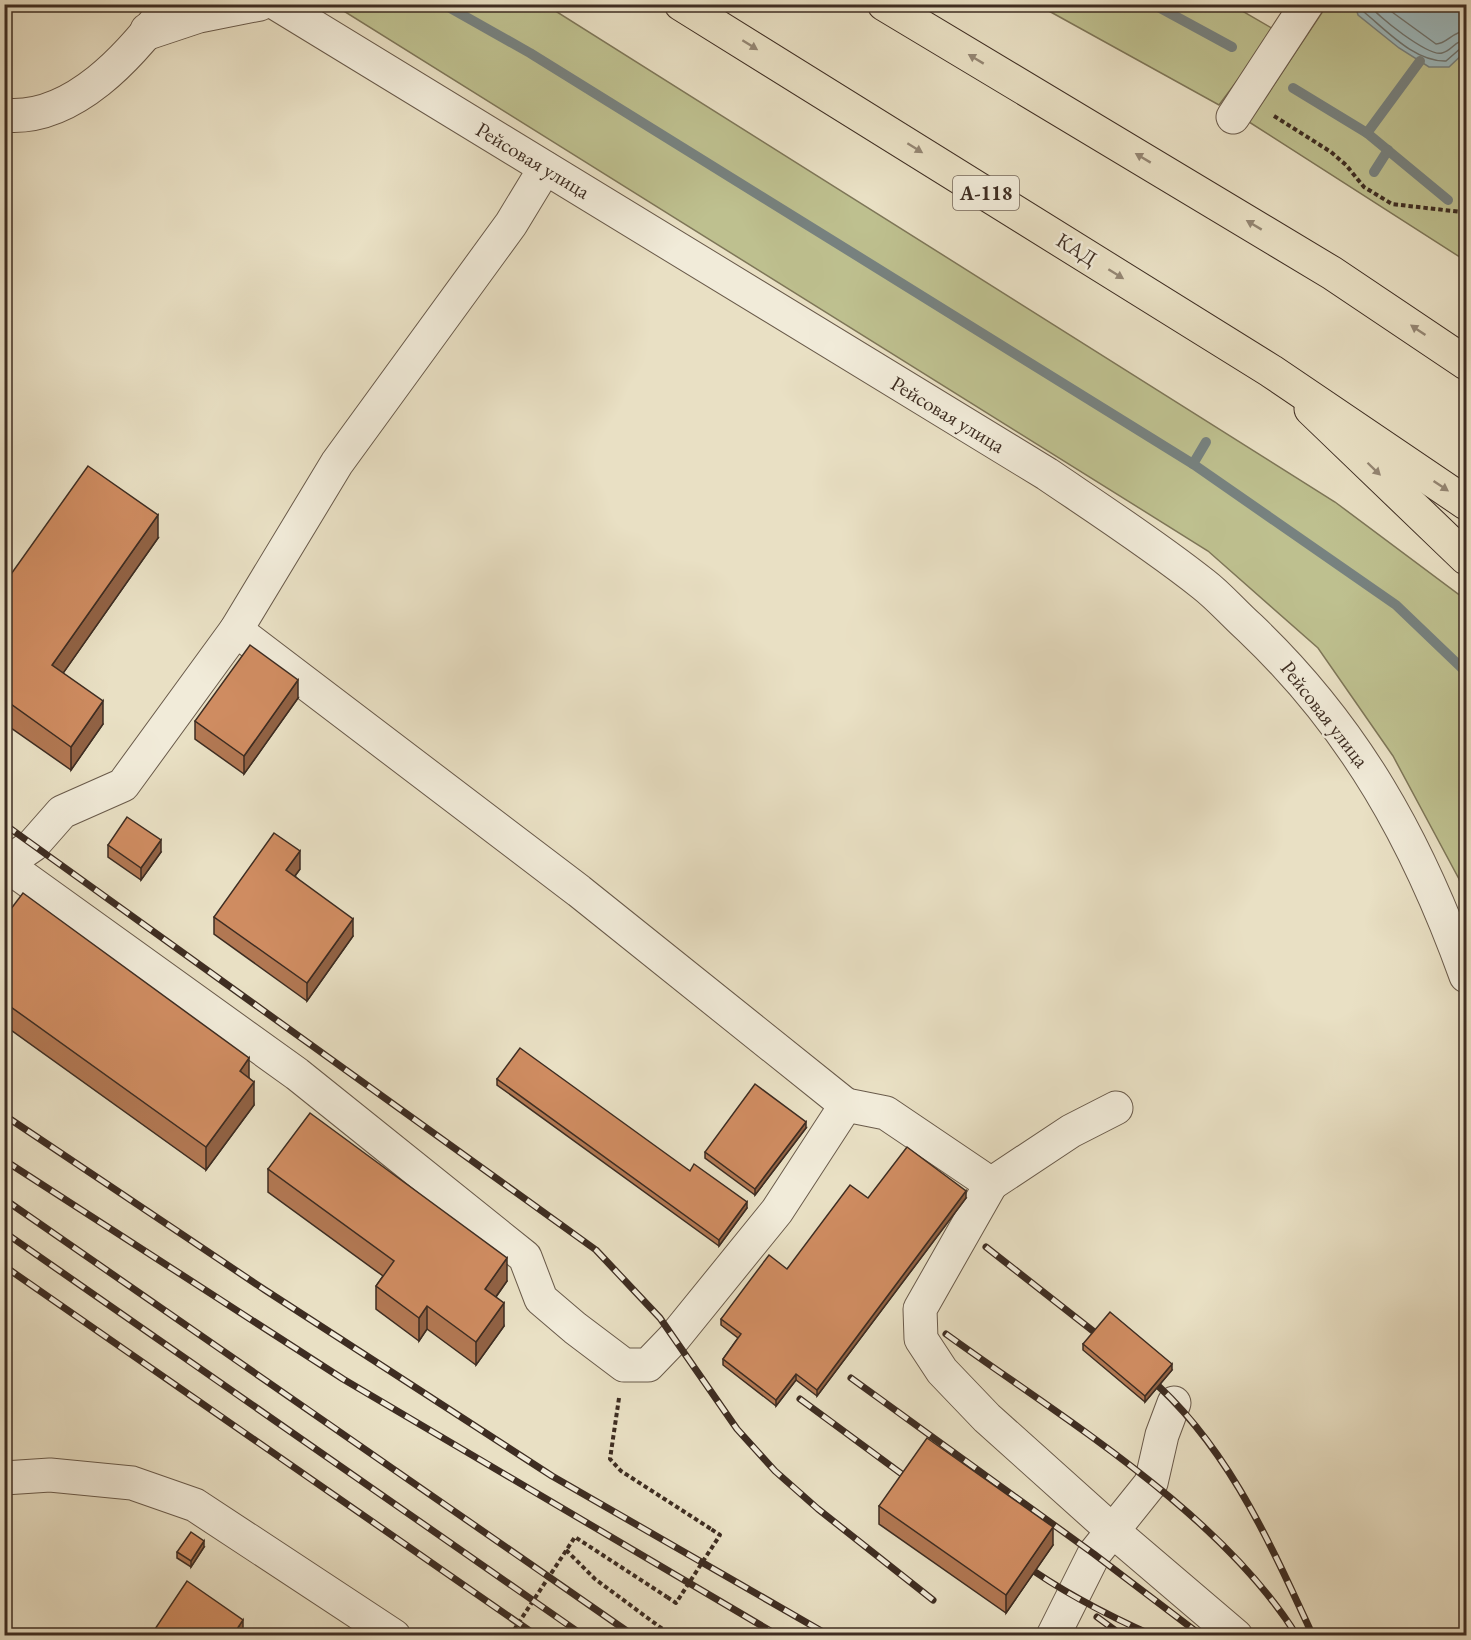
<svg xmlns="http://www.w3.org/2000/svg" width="1471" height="1640" font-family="'EB Garamond',serif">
  <rect width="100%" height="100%" fill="#e9e0c4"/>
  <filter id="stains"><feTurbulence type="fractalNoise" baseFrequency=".00333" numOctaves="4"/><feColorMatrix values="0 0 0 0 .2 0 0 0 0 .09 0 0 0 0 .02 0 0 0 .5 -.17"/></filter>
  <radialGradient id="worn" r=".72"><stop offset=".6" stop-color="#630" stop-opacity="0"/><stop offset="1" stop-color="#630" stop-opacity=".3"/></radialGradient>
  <g fill="#bec08f" stroke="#7e7658" stroke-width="1.5">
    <path d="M334 5H546L1335 502 1466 600V900L1459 879 1393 756 1318 648 1208 551Z"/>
    <path d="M1038 5H1232L1275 30 1219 105Z"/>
    <path d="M1327 5H1466V261L1249 122Z"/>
  </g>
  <path fill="#9dbabf" stroke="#778280" stroke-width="1.5" d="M1355 5H1466V51L1449 67H1429L1399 48 1358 15Z"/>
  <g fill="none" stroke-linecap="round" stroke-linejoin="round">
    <g stroke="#6e7470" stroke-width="1.5">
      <path d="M1361 4 1364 12C1387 31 1415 62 1446 61L1461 48 1466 47"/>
      <path d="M1369 4C1376 16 1429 57 1442 53 1452 51 1455 40 1466 40"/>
      <path d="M1381 4 1436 44C1447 44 1453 31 1466 31"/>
    </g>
    <g stroke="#778280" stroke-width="10">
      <path d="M443 4 530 53 1193 464 1396 605 1466 672"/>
      <path d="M1153 4 1232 47"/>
      <path d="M1293 88 1367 133 1448 200"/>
      <path d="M1367 133 1420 61"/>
      <path d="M1374 172 1388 150"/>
      <path d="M1193 464 1206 442"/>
    </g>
    <defs>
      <g id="minor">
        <path d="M277 4 1047 474C1100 510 1154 545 1203 584 1220 597 1234 614 1250 628 1355 728 1417 840 1466 976"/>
        <path d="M147 30 148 33 199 16 260 4"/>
        <path d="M4 115C73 122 132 54 169 4"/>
        <path d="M1233 117 1307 4"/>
        <path d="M5 864 297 1074 525 1257 541 1299 575 1328 624 1365H648L674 1338 777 1211 846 1105 579 891 236 630"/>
        <path d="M4 865 33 845 62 812 123 785 236 630 337 463 511 224 545 168"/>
        <path d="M846 1105 886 1113 991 1184 1071 1131 1116 1108"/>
        <path d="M991 1184 920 1309 921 1339 942 1371 987 1418 1114 1532 1236 1636"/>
        <path d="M4 1478 50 1475 132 1483 195 1505 394 1636"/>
        <path d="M1053 1636 1094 1554 1151 1483 1162 1435 1174 1403"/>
      </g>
      <path id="major" d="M1311 409 1466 558"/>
      <g id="highway">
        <path d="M681 4 1271 371 1466 503"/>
        <path d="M884 4 1332 273 1466 363"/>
      </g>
    </defs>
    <use href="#minor" stroke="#695a4a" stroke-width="35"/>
    <use href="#major" stroke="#3e2d22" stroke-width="35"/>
    <use href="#highway" stroke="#3e2d22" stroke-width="35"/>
    <g stroke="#3e2d22" stroke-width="4" stroke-dasharray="4.5 3" stroke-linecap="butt">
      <path d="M1274 116 1331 152 1346 165 1364 187 1392 204 1461 212 1466 206"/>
      <path d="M619 1398 610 1459 621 1471 711 1529"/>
      <path d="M566 1550 595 1579 672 1636"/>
      <path d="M510 1636 575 1537 667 1597"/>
    </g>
    <use href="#minor" stroke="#f1ebd9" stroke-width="33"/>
    <use href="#major" stroke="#e9e0c4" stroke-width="33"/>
    <use href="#highway" stroke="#e9e0c4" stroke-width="33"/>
    <defs>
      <g id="rail">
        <path d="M4 824 596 1250 660 1318 737 1429 775 1471 818 1509 933 1600"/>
        <path d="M4 1115 265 1290 552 1476 830 1636"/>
        <path d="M4 1160 343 1379 779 1636"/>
        <path d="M4 1199 634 1636"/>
        <path d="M4 1232 584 1636"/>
        <path d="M986 1247 1107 1342"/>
        <path d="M4 1266 537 1636"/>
        <path d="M946 1334C1062 1418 1221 1513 1297 1636"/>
        <path d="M1146 1375C1227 1444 1269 1541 1313 1636"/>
        <path d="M851 1378 1094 1554 1202 1636"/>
        <path d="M800 1399 914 1483"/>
        <path d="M1021 1562C1062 1592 1107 1615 1154 1636"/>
        <path d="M1097 1617 1123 1636"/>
      </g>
    </defs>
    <use href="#rail" stroke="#3e2d22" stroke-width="7"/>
    <use href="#rail" stroke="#f1ebd9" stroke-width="4.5" stroke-dasharray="14" stroke-linecap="butt"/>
    <path stroke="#3e2d22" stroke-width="4" stroke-dasharray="4.5 3" stroke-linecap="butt" d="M667 1597 676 1603 720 1535 711 1529"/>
  </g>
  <g fill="#b27853" stroke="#3e2d22" stroke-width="1.5">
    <path d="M158 538 63 673 103 724 71 770 4 723V584Z"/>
    <path d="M298 698 244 774 195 739V721Z"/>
    <path d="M108 845 161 852 141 880 108 857Z"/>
    <path d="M300 869 295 876 353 936 307 1001 214 934V917Z"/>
    <path d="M4 918 249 1078 254 1105 206 1170 4 1025Z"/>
    <path d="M497 1079 690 1171 747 1208 719 1246 497 1085Z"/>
    <path d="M806 1128 755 1195 705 1158V1152Z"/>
    <path d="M268 1169 507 1281 496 1297 504 1326 476 1365 427 1329 419 1341 376 1309V1286L383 1276 268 1192Z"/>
    <path d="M868 1198H966L817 1396 796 1380 776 1406 723 1365V1359L738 1338 721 1325V1319L787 1269Z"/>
    <path d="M1083 1344 1172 1370 1145 1402 1083 1350Z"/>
    <path d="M879 1506 1053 1545 1006 1613 879 1524Z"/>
    <path d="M204 1547 191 1567 177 1558V1552Z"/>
    <path d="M155 1629 243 1632 241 1635H155Z"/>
  </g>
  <g fill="#916244" stroke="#3e2d22" stroke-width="1.5">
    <path d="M158 515V538L52 689V665Z"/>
    <path d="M298 680V698L244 774V756Z"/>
    <path d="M103 701V724L71 770V747Z"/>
    <path d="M161 840V852L141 880V868Z"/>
    <path d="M300 851V869L286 888V870Z"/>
    <path d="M353 919V936L307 1001V983Z"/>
    <path d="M249 1058V1081L240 1071Z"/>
    <path d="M254 1082V1105L206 1170V1147Z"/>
    <path d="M806 1122V1128L755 1195V1189Z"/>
    <path d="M966 1191V1198L817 1396V1390Z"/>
    <path d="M747 1202V1208L719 1246V1240Z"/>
    <path d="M507 1258V1281L485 1312V1289Z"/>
    <path d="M504 1303V1326L476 1365V1342Z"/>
    <path d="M427 1306V1329L419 1341V1318Z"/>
    <path d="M1172 1364V1370L1145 1402V1396Z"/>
    <path d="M796 1374V1380L776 1406V1400Z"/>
    <path d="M1053 1527V1545L1006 1613V1595Z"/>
    <path d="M204 1541V1547L191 1567V1561Z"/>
    <path d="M243 1620V1632L241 1635H233Z"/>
  </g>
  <g fill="#cf8c61" stroke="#3e2d22" stroke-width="1.5">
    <path d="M88 466 158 515 52 665 103 701 71 747 4 699V584Z"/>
    <path d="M250 645 298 680 244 756 195 721Z"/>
    <path d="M127 817 161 840 141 868 108 845Z"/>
    <path d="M274 833 300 851 286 870 353 919 307 983 214 917Z"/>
    <path d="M23 893 249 1058 240 1071 254 1082 206 1147 4 1002V918Z"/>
    <path d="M520 1048 690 1171 694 1164 747 1202 719 1240 497 1079Z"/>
    <path d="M755 1084 806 1122 755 1189 705 1152Z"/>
    <path d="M310 1113 507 1258 485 1289 504 1303 476 1342 427 1306 419 1318 376 1286 394 1261 268 1169Z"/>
    <path d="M907 1147 966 1191 817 1390 796 1374 776 1400 723 1359 741 1334 721 1319 769 1255 787 1269 850 1185 868 1198Z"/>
    <path d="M1110 1312 1172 1364 1145 1396 1083 1344Z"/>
    <path d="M927 1438 1053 1527 1006 1595 879 1506Z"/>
    <path d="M191 1532 204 1541 191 1561 177 1552Z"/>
    <path d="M187 1581 243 1620 233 1635H164L155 1629Z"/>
  </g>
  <defs><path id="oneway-solid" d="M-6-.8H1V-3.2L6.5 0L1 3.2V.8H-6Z" transform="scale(1.5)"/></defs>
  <g fill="#948673">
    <use href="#oneway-solid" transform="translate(750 45) rotate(32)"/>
    <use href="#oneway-solid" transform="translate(976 59) rotate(-149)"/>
    <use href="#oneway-solid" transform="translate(915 148) rotate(32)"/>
    <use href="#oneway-solid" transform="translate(1143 158) rotate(-149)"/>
    <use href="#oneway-solid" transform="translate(1254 225) rotate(-149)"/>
    <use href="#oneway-solid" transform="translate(1116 274) rotate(32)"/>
    <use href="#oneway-solid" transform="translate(1418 330) rotate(-146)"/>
    <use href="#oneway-solid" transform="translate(1374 469) rotate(44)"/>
    <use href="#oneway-solid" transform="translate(1441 486) rotate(34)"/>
  </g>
  <g text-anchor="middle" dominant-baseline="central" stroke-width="5" stroke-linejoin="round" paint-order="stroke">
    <rect fill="#f1ebd9" stroke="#746659" stroke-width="1.5" x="953" y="176" width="66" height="34" rx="4.5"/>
    <g font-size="20" font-weight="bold" fill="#3e2d22">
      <text x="986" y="193">А-118</text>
    </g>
    <g font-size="21" fill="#3e2d22" stroke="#f1ebd9">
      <text transform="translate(533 160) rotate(31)">Рейсовая улица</text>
      <text transform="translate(1077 249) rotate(32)">КАД</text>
      <text transform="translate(948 414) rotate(31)">Рейсовая улица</text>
      <text transform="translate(1325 714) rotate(52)">Рейсовая улица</text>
    </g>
  </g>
  <rect width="1471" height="1640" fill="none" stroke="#e9e0c4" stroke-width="24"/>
  <rect x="6" y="6" width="1459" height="1628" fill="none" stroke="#3e2d22" stroke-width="3"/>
  <rect x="12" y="12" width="1447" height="1616" fill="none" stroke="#3e2d22" stroke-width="1.5"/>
  <rect width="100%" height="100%" filter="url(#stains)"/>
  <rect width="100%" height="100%" fill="url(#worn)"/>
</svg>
